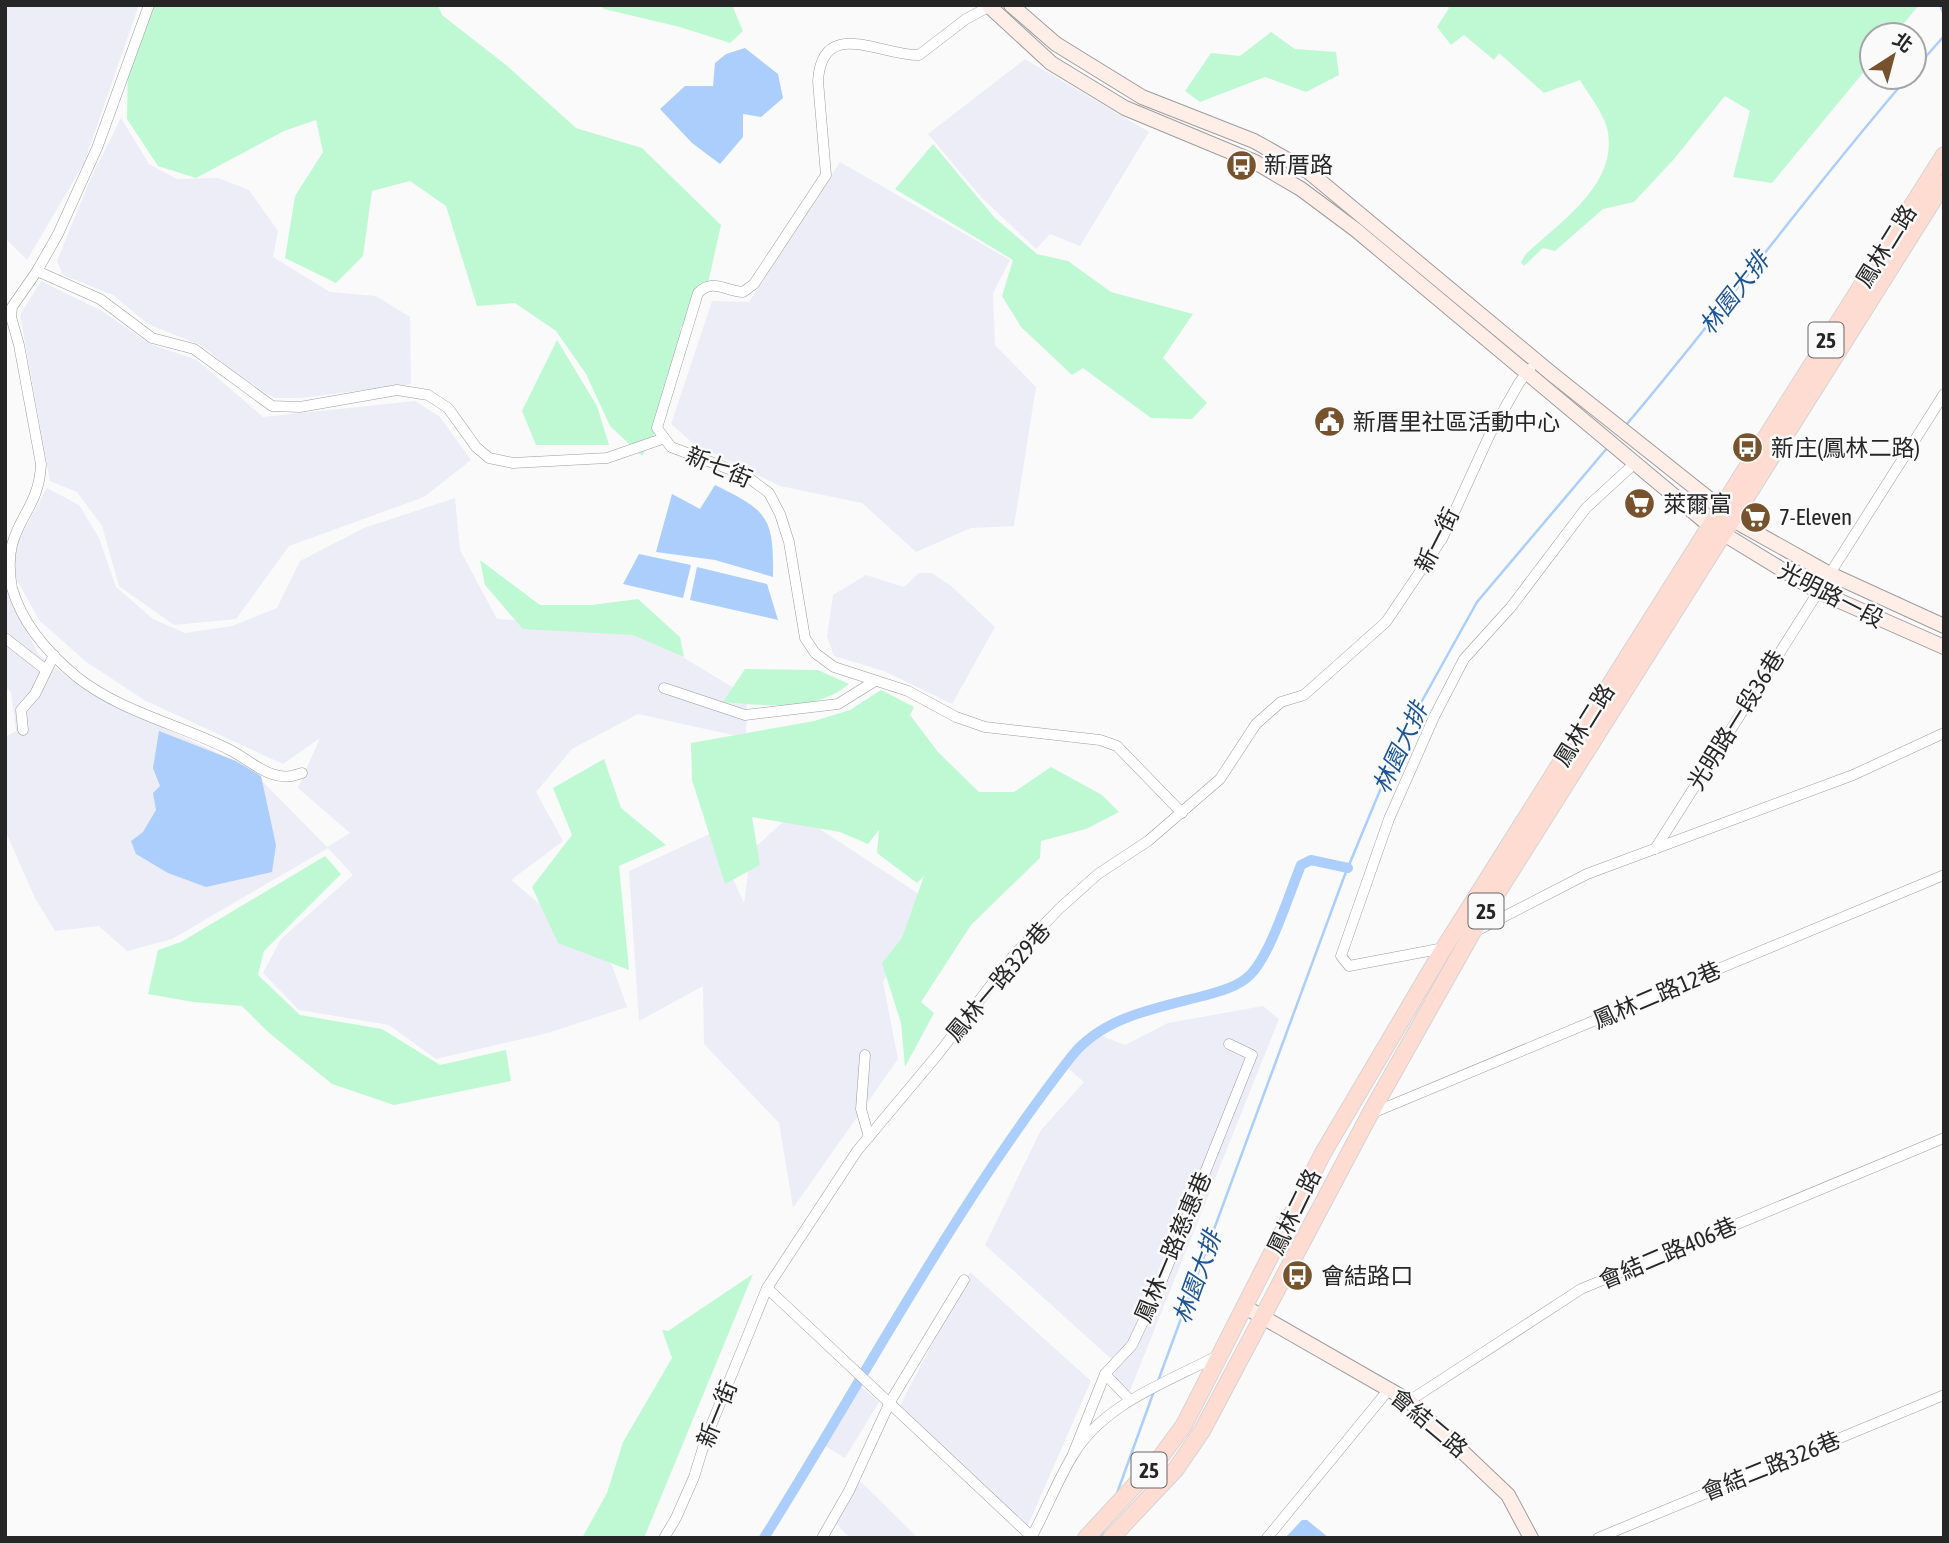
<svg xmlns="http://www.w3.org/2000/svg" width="1949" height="1543" font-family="'Asap Condensed','Noto Sans TC',sans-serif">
  <rect width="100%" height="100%" fill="#fafafb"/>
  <g fill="#ecedf6">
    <path d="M5 5H139L84 163 27 260 5 238Z"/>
    <path d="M1025 59 1149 132 1080 246 1050 234 1036 249 981 197 928 134Z"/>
    <path d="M121 118 149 164 177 179 218 178 249 190 278 231 273 257 330 292 376 296 410 317 411 384 301 398H274L235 373 203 346 148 324 113 295 63 275 57 261 90 180Z"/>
    <path d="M840 162 1010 260 993 293 995 345 1036 387 1014 526 971 528 916 552 862 503 780 486 694 444 671 424 712 301 749 302Z"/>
    <path d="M41 281 102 311 150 344 197 360 263 417 415 401 440 417 471 460 424 497 289 546 236 619 174 625 119 586 102 526 77 492 50 481 20 315Z"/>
    <path d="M47 488 79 505 99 538 116 587 153 619 185 633 232 626 277 608 300 561 364 528 455 498 460 550 497 619 633 627 747 696 746 738 638 714 572 749 536 792 563 841 511 880 612 965 627 1007 548 1033 436 1059 389 1025 299 1010 263 973 281 939 353 875 328 848 172 939 127 951 99 926 55 931 35 898 5 830V737L16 731 11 692 5 687V575L18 613 38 654 86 691 226 757 263 782 327 847 350 833 298 788 320 738 283 764 144 700 85 661 39 620 16 578 14 548Z"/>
    <path d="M919 573H932L951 586 995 627 952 704 884 671 834 656 827 637 833 595 866 575 904 587Z"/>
    <path d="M794 812 928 900 883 982 898 1059 793 1208 779 1123 704 1044 703 986 639 1021 629 871 712 833 744 903 751 851Z"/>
    <path d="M1263 1006 1279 1019 1129 1393 1112 1382 1118 1365 985 1245 1041 1130 1084 1082 1063 1064 1092 1032 1125 1045 1168 1023Z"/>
    <path d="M970 1272 1091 1381 1025 1532 898 1409Z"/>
    <path d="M856 1382 879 1402 845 1458 819 1442Z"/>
    <path d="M860 1481 918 1538H850L834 1522Z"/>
  </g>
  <g fill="#bff9d3">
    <path d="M150 5H438L442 15 506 65 576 128 642 148 721 225 707 288 680 329 688 345 666 413 642 456 610 426 586 374 556 331 515 303 477 306 446 206 410 181 372 191 363 256 336 283 285 258 295 196 323 152 316 120 284 131 196 178 158 166 127 119 128 60Z"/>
    <path d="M600 5H732L743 31 730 43 680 27 604 9Z"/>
    <path d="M1446 5H1919L1894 35H1872V62L1772 183 1733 177 1750 111 1725 96 1674 159 1634 202 1603 209 1555 251 1543 248 1524 266 1521 262 1526 254C1561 221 1620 183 1607 128 1603 112 1588 94 1580 80L1544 93 1499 53 1494 60 1464 35 1451 45 1437 27 1449 8Z"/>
    <path d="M1271 32 1295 49 1336 52 1339 75 1306 92 1265 77 1200 102 1185 91 1211 53 1240 56Z"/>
    <path d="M933 144 995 218 1037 254 1068 261 1111 292 1193 314 1163 358 1207 403 1192 419 1151 418 1083 368 1072 375 1021 327 1002 296 1013 260 895 189Z"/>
    <path d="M557 340 597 406 609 445H536L522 411Z"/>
    <path d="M480 560 540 605H591L638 599 680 637 684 657 633 635 523 629 485 585Z"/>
    <path d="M745 669 818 670 849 684C815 713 764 705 723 702Z"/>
    <path d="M881 690 914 707 910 715 938 752 979 792H1014L1051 767 1102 795 1119 812 1086 829 1041 841 1040 858 971 925 921 1002 934 1013 905 1067 901 1023 882 963 902 938 924 876 917 883 877 853 879 830 868 844 840 832 752 817 760 865 725 884 692 780 691 743 814 721 850 710Z"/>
    <path d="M604 759 621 808 666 845 619 866 629 970 558 943 532 887 572 835 553 788Z"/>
    <path d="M325 856 341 874 264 951 258 975 300 1015 382 1029 440 1065 506 1050 511 1081 394 1105 332 1084 268 1032 242 1006 193 1002 148 994 158 950 181 942Z"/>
    <path d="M753 1274 644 1538H582L607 1493 623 1442 672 1358 662 1330 668 1331Z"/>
  </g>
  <g fill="#abcefc">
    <path d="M745 48 778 74 783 98 761 117 743 114V137L720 164 692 143 660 109 685 86H713L715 63 726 54Z"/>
    <path d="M715 485C768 511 774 517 773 577L715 560 656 552 672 494 700 509Z"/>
    <path d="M639 554 691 565 683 598 623 584Z"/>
    <path d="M697 567 767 584 778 620 690 600Z"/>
    <path d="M159 731 236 761 261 776 276 845 272 872 206 887 168 873 136 854 131 841 143 832 156 810 153 793 160 786 153 768Z"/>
    <path d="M1302 1520H1307L1329 1538H1285Z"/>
  </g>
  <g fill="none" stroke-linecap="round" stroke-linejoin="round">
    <g stroke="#abcefc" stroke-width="2.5">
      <path d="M1940 5 1944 15"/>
      <path d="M1914 70 1944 36"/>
      <path d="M1626 425C1723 311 1810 190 1908 77"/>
      <path d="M1158 1381 1344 877 1403 735 1477 602 1608 447"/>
      <path d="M1116 1496 1154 1391"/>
      <path d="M1101 1538 1104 1529"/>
    </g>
    <path stroke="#abcefc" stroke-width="10" d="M764 1538C865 1377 954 1207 1071 1057 1102 1017 1156 1008 1203 996 1218 992 1238 987 1250 975 1271 954 1289 894 1301 865L1311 860 1348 868"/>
    <defs>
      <g id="street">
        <path d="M149 5 97 148 58 234 37 271 12 307 11 317 19 345 41 464C39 518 0 523 12 588 22 623 49 654 77 677 121 712 181 725 230 750 244 757 257 769 272 774 284 778 290 777 302 773"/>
        <path d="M992 5 966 19 919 55C881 56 822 16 818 81L826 175 754 284 743 292C725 291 713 278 698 293L657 428 671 447 745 475 769 493 780 514 789 542 805 638 815 653 834 667 908 691 956 717 985 727 1100 740 1117 746 1182 813"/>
        <path d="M37 271 100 299 152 338 194 349 272 406 300 407 397 390 428 395 448 408 476 447 489 458 513 463 607 458 662 439"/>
        <path d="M5 638 46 670"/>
        <path d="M664 688 745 715 838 704 875 681"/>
        <path d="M23 730 21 710 35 694 54 655"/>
        <path d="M1655 849 1944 394"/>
        <path d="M1474 932 1587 874 1853 775 1944 733"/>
        <path d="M1444 948 1349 966 1341 956 1389 819 1434 717 1464 659 1511 607 1586 508 1636 462"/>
        <path d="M865 1055 861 1109 869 1137"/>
        <path d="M1370 1114 1944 875"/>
        <path d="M767 1288 1032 1537"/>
        <path d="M1105 1374 1130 1400"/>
        <path d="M1409 1401 1581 1289 1944 1138"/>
        <path d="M1073 1454 1105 1374 1132 1345 1158 1290 1252 1055 1229 1044"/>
        <path d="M664 1538 676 1518 694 1477 706 1438 767 1288 857 1151 939 1053 1014 955 1060 908 1098 874 1148 841 1220 779 1256 724 1281 702 1304 695 1386 622 1442 539 1490 434 1519 383 1530 369"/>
        <path d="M822 1538 849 1491 890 1402 964 1280"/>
        <path d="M1031 1538C1046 1511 1057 1481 1073 1455 1104 1403 1168 1382 1219 1355"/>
        <path d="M1267 1538 1390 1388"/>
        <path d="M1598 1538 1944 1395"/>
      </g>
      <g id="secondary">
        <path d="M988 5 1051 63 1125 108 1255 162 1301 189 1356 230 1709 525 1817 591 1944 647"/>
        <path d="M1011 5 1056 44 1142 97 1254 141 1309 172 1552 374 1742 525 1828 573 1944 626"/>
        <path d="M1245 1307 1409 1401 1508 1495 1531 1538"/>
      </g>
      <g id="primary">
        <path d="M1086 1538 1159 1459 1184 1425 1323 1153 1444 948 1944 155"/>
        <path d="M1111 1538 1176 1469 1202 1431 1370 1114 1472 933 1944 183"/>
      </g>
    </defs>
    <use href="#street" stroke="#9d9d9e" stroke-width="11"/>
    <use href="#secondary" stroke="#9d9d9e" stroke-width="16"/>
    <use href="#primary" stroke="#d4d4d4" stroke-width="18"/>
    <use href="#street" stroke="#fff" stroke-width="10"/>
    <use href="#secondary" stroke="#ffeee8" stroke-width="14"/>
    <use href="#primary" stroke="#fedcd2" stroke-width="16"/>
  </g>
  <defs>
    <symbol id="bus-disc" viewBox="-11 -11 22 22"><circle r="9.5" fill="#77532d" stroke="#fafafb"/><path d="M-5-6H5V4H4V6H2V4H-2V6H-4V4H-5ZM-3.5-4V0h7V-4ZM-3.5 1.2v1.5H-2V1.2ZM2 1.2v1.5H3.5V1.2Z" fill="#fff"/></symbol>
    <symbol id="civic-disc" viewBox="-11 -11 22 22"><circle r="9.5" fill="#77532d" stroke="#fafafb"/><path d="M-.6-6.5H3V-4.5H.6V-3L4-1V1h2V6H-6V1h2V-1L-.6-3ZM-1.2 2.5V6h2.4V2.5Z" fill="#fff"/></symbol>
    <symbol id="supermarket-disc" viewBox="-11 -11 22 22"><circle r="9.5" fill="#77532d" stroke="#fafafb"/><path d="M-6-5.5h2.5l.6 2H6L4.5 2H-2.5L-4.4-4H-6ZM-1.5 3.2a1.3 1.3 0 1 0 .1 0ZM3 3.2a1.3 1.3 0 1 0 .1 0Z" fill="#fff"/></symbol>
  </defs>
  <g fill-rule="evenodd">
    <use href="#bus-disc" x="1224" y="148" width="35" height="35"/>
    <use href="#civic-disc" x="1312" y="404" width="35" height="35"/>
    <use href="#bus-disc" x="1730" y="430" width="35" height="35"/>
    <use href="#supermarket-disc" x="1622" y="486" width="35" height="35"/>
    <use href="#supermarket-disc" x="1738" y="500" width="35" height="35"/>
    <use href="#bus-disc" x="1280" y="1258" width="35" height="35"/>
  </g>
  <g text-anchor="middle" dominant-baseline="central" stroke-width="5" stroke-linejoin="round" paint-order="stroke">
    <g fill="#fafafb" stroke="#666" stroke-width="2">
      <rect x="1808.5" y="322.5" width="35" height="35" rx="5"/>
      <rect x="1468.5" y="893.5" width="35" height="35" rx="5"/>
      <rect x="1131.5" y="1452.5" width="35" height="35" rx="5"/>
    </g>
    <g font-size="21" font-weight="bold" fill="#262626">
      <text x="1826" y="340">25</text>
      <text x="1486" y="911">25</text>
      <text x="1149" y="1470">25</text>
    </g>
    <g font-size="23" fill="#262626" stroke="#fafafb" text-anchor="start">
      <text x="1264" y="165">新厝路</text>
      <text x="1353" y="422">新厝里社區活動中心</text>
      <text x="1771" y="448">新庄(鳳林二路)</text>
      <text x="1663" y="504">萊爾富</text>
      <text x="1779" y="517">7-Eleven</text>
      <text x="1321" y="1276">會結路口</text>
    </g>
    <g font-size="23" fill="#262626" stroke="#fafafb">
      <text transform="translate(1886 246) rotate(-58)">鳳林二路</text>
      <text transform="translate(719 467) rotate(23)">新七街</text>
      <text transform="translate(1437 540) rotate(-63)">新一街</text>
      <text transform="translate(1831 595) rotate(27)">光明路一段</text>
      <text transform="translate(1736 720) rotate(-58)">光明路一段36巷</text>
      <text transform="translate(1584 725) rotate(-58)">鳳林二路</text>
      <text transform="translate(998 982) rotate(-50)">鳳林一路329巷</text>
      <text transform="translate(1657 995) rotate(-23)">鳳林二路12巷</text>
      <text transform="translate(1294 1212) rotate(-64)">鳳林二路</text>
      <text transform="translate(1173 1247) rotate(-67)">鳳林一路慈惠巷</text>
      <text transform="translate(1668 1253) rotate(-23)">會結二路406巷</text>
      <text transform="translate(717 1414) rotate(-68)">新一街</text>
      <text transform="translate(1429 1423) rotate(40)">會結二路</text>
      <text transform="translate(1771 1466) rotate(-22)">會結二路326巷</text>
    </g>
    <g font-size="24" font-style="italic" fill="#1c5496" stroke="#fafafb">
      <text transform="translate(1734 293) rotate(-52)">林園大排</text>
      <text transform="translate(1400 748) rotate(-65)">林園大排</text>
      <text transform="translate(1197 1277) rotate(-70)">林園大排</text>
    </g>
  </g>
  <rect width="1949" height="1543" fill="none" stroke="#262626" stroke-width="14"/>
  <g transform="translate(1893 56) rotate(36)"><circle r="33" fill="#fafafb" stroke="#a5a5a6" stroke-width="2"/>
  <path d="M0-5L12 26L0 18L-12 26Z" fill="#77532d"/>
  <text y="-10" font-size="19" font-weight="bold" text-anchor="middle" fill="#262626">北</text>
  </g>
</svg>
